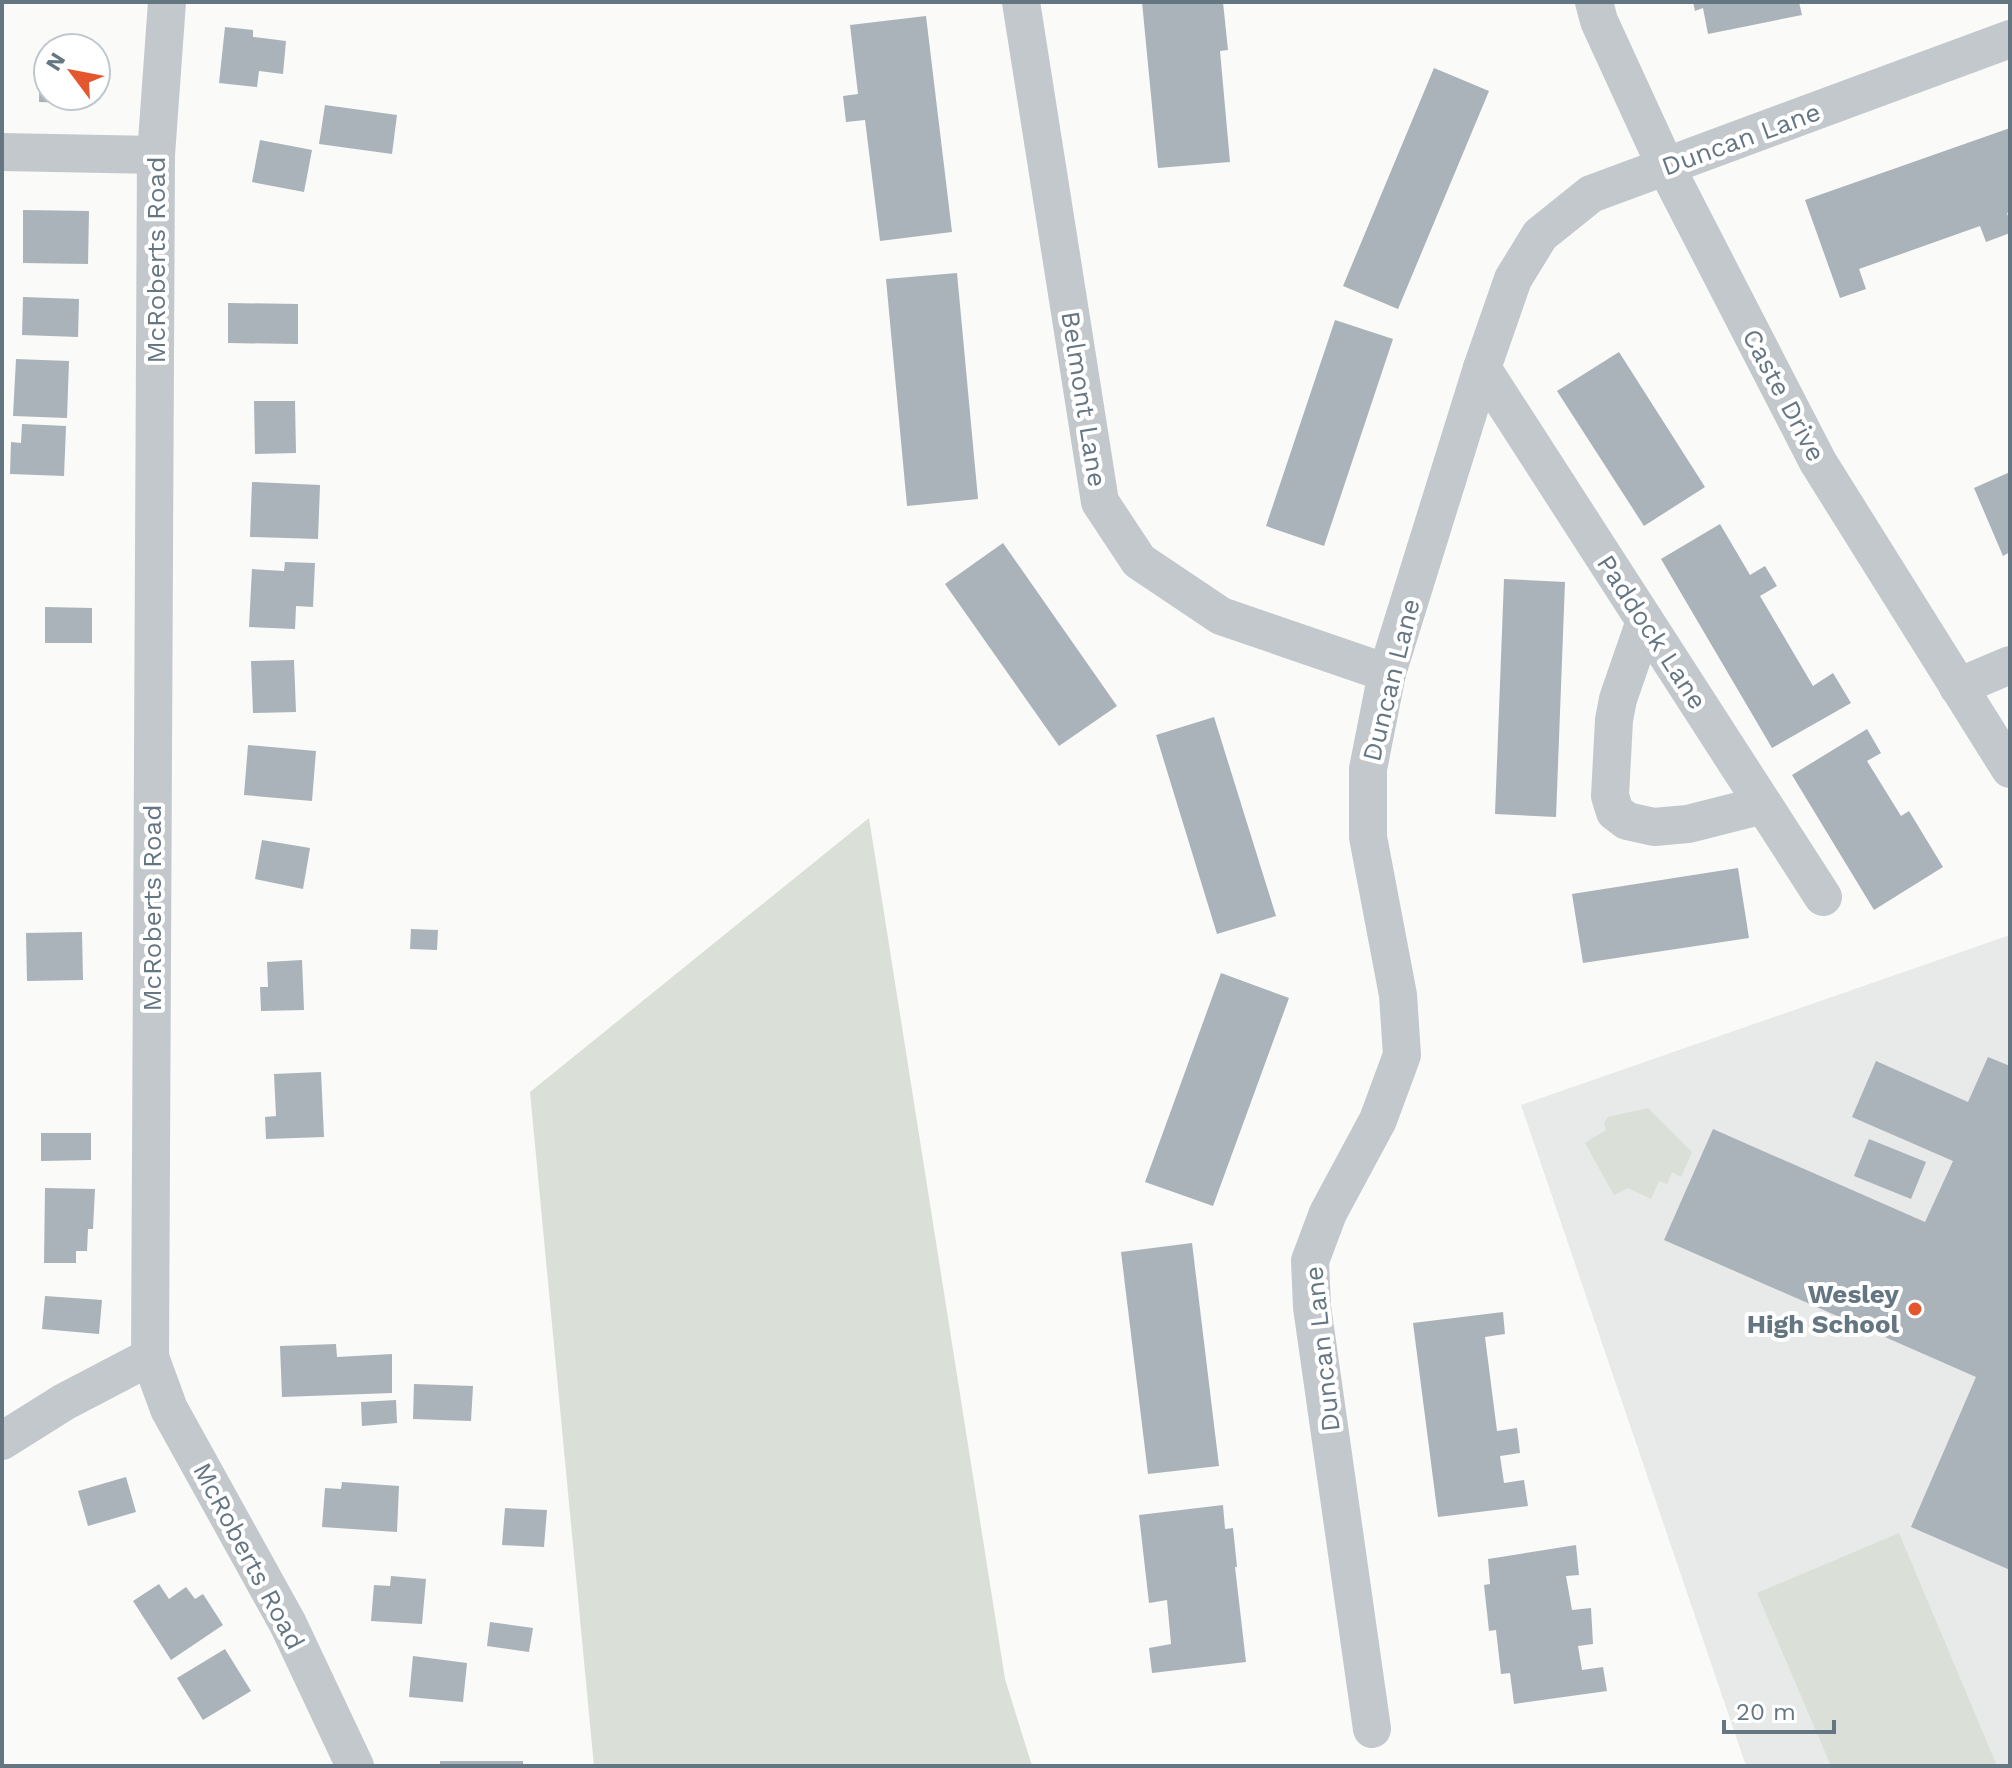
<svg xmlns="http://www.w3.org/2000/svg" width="2012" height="1768" font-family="'Work Sans',sans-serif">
  <rect width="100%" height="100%" fill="#fafaf8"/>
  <path fill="#e8e9e9" d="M2010 935V1766H1746L1521 1105Z"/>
  <g fill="#dadfd7">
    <path d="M869 818 1005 1679 1032 1766H594L530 1092Z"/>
    <path d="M1648 1108 1692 1152 1681 1177 1672 1172 1667 1184 1659 1181 1651 1199 1628 1188 1614 1195 1585 1143 1606 1130 1604 1123 1608 1117Z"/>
    <path d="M1899 1533 1997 1766H1831L1757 1593Z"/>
  </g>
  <g fill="#aab3b9">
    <path d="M1142 2H1223L1228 50 1220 51 1230 162 1158 168Z"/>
    <path d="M1693 2H1799L1802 15 1708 34 1703 8 1695 11Z"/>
    <path d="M926 16 952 232 880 241 865 120 846 122 843 96 858 94 850 25Z"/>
    <path d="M225 27 253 30V37L286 41 283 74 259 71 257 87 219 83Z"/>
    <path d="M40 51H48V96H94V104L39 102Z"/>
    <path d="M1434 68 1489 91 1398 309 1343 286Z"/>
    <path d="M325 105 397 115 392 154 319 144Z"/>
    <path d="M2010 128V212L2007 213 2010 222V233L1986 242 1980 226 1859 269 1866 289 1840 298 1805 200Z"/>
    <path d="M260 140 312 150 304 192 252 182Z"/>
    <path d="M23 210 89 211 88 264 23 263Z"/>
    <path d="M957 273 978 499 907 506 886 279Z"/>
    <path d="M23 297 79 299 78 337 22 335Z"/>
    <path d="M228 303 298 304V344L228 343Z"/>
    <path d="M1335 320 1393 339 1324 546 1266 526Z"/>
    <path d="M1619 352 1705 487 1644 526 1557 391Z"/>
    <path d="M16 359 69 361 67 418 13 416Z"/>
    <path d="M254 401H295L296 453 255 454Z"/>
    <path d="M22 424 66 426 64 476 10 474 11 442 21 443Z"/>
    <path d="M2010 472V552L2003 556 1974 488Z"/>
    <path d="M252 482 320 485 318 539 250 537Z"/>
    <path d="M1720 524 1750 575 1765 566 1777 586 1760 596 1813 686 1833 673 1851 703 1772 748 1661 559Z"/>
    <path d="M1003 543 1117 706 1059 746 945 584Z"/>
    <path d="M285 562 315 563 313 607 296 606 295 629 249 627 252 569 284 571Z"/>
    <path d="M1504 579 1565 582 1556 817 1495 814Z"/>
    <path d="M45 607 92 608V643H45Z"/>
    <path d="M294 660 296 712 253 713 251 661Z"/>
    <path d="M1214 717 1276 916 1217 934 1156 735Z"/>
    <path d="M1867 729 1881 753 1867 761 1901 816 1909 811 1943 867 1874 910 1792 775Z"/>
    <path d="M248 745 316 751 312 801 244 795Z"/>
    <path d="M262 840 310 848 303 889 255 879Z"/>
    <path d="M1738 868 1749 938 1583 963 1572 894Z"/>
    <path d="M411 929 438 930 437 950 410 949Z"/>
    <path d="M82 932 83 980 27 981 26 933Z"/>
    <path d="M302 960 304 1010 261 1011 260 987H268L267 962Z"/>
    <path d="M1221 973 1289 998 1213 1206 1145 1182Z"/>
    <path d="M1988 1057 2010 1066V1570L1911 1527 1976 1377 1664 1240 1713 1129 1925 1222 1953 1161 1852 1117 1876 1061 1968 1102Z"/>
    <path d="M321 1072 324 1137 266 1139 265 1117 276 1116 274 1074Z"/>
    <path d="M41 1133H91V1160L41 1161Z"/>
    <path d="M1869 1139 1926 1162 1911 1199 1854 1176Z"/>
    <path d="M45 1188 95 1189 93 1229H88L87 1251H76V1263H44Z"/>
    <path d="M1192 1243 1219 1466 1148 1474 1121 1252Z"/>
    <path d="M45 1296 102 1300 99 1334 42 1329Z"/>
    <path d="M1503 1312 1505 1334 1485 1337 1497 1431 1517 1428 1520 1453 1500 1456 1504 1483 1524 1480 1528 1506 1438 1517 1413 1323Z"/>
    <path d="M336 1344 337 1357 392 1354V1393L282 1397 280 1346Z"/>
    <path d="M414 1384 473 1386 471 1421 413 1419Z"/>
    <path d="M396 1400 397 1423 362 1426 361 1402Z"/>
    <path d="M126 1477 136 1512 88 1526 78 1491Z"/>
    <path d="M342 1482 399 1486 397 1532 322 1527 325 1488 341 1489Z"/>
    <path d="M1223 1505 1225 1529 1233 1528 1237 1567H1235L1246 1662 1152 1673 1149 1648 1171 1644 1167 1600 1149 1603 1139 1515Z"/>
    <path d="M505 1508 547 1510 544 1547 502 1545Z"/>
    <path d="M1576 1545 1579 1575 1566 1576 1572 1610 1591 1608 1593 1644 1578 1646 1582 1670 1603 1667 1607 1691 1514 1704 1510 1673 1501 1674 1496 1630 1489 1631 1484 1585 1490 1584 1488 1559Z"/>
    <path d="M391 1576 426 1579 422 1624 371 1621 374 1585 390 1586Z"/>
    <path d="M159 1584 169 1599 186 1587 195 1599 203 1594 223 1625 171 1660 133 1601Z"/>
    <path d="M490 1622 533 1628 529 1652 487 1646Z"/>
    <path d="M225 1649 251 1691 203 1720 177 1678Z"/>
    <path d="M413 1656 467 1663 463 1702 409 1697Z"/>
    <rect x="440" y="1761" width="83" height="5"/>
  </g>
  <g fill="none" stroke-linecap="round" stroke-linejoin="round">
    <g stroke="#c3c8cc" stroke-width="38">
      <path d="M167 2 156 155 150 1357 169 1409 288 1624 355 1766"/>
      <path d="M1021 2 1100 502 1139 561 1221 616 1387 673"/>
      <path d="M1594 2 1599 21 1666 167 1818 462 2010 769"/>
      <path d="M2 152 156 155"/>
      <path d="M1482 368 1823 897"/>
      <path d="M1645 621 1618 699 1614 720 1610 796 1615 812 1627 821 1654 827 1688 824 1763 805"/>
      <path d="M1958 687 2010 665"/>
      <path d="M2 1441 64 1402 150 1357"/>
      <path d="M1372 1729 1312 1307 1310 1261 1328 1213 1378 1120 1402 1055 1398 995 1368 837V769L1387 673 1482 368 1513 279 1540 235 1591 194 2010 39"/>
    </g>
  </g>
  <circle fill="#e4572e" stroke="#fff" stroke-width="3" cx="1915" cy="1309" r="8"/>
  <g text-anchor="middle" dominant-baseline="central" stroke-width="8" stroke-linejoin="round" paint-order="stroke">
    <g font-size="26" fill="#657683" stroke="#fff">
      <text transform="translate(1741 139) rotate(-20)">Duncan Lane</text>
      <text transform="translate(156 260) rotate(-90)">McRoberts Road</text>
      <text transform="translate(1784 395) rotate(62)">Caste Drive</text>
      <text transform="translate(1084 399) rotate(81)">Belmont Lane</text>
      <text transform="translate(1652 632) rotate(57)">Paddock Lane</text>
      <text transform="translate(1391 680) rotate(-76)">Duncan Lane</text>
      <text transform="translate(152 908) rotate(-90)">McRoberts Road</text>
      <text transform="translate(1322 1349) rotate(-96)">Duncan Lane</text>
      <text transform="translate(249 1556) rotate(62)">McRoberts Road</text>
    </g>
    <g font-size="26" font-weight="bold" fill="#657683" stroke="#fff" text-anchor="end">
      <text x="1899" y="1294">Wesley<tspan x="1899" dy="30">High School</tspan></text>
    </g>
  </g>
  <rect width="2012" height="1768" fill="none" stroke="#657683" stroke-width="8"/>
  <g transform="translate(72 72) rotate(302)"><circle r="38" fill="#ffffff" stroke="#c1c8cd" stroke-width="2"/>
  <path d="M0-6L14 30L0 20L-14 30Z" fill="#e4572e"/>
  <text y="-12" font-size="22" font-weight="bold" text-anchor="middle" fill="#657683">N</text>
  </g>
  <path d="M1724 1720v12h110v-12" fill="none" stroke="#657683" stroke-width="4"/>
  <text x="1736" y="1720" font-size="24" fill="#657683" stroke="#ffffff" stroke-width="6" paint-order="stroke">20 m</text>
</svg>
